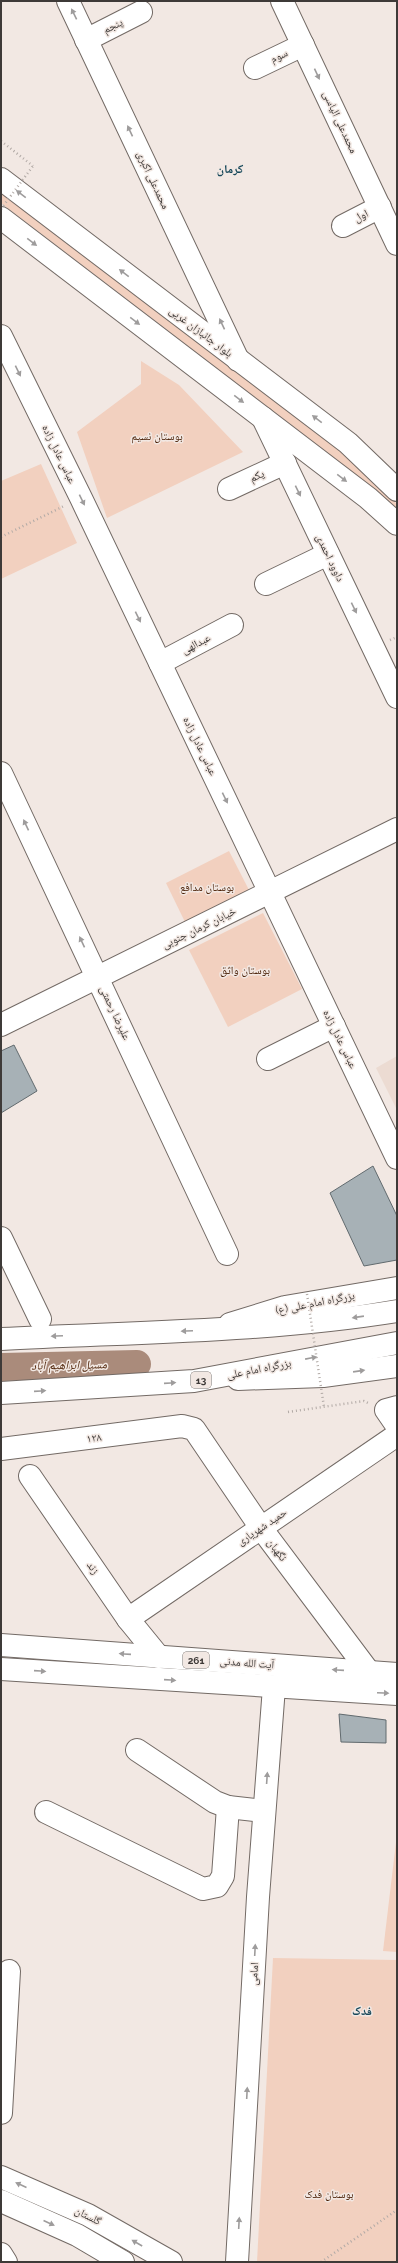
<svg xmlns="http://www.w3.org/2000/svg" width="398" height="2263" font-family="Raleway,'Noto Naskh Arabic',sans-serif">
  <rect width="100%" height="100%" fill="#f2e8e3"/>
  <path fill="#ecdbd2" d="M397 1056V1110L376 1068Z"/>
  <g fill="#f2d0bf">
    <path d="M1 189 318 430 397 504V519L311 440 1 203Z"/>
    <path d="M141 361 179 385 243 452 107 518 77 432 141 384Z"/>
    <path d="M41 464 77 543 1 579V481Z"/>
    <path d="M229 851 249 890 185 922 166 883Z"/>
    <path d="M263 913 302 989 228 1027 189 950Z"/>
    <path d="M397 1834V1952L383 1951Z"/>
    <path d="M273 1958 397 1960V2262H257Z"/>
  </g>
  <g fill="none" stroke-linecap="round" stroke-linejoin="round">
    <path stroke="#aa8b7b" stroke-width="28" d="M1 1367 137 1364"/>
  </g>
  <g fill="#a7b1b6" stroke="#616a6e">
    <path d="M14 1045 37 1091 1 1113V1051Z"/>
    <path d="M373 1166 397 1216V1260L364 1266 330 1193Z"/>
    <path d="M339 1714 386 1720V1743L341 1742Z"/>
  </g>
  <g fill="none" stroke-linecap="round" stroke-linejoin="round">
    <defs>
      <g id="minor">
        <path d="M68 1 238 360"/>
        <path d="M282 1 397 244"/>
        <path d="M86 40 141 12"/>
        <path d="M255 68 303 45"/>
        <path d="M343 226 380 207"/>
        <path d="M1 336 81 498 397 1158"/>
        <path d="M263 418 397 697"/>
        <path d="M229 489 285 463"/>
        <path d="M266 584 328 554"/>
        <path d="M160 663 232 625"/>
        <path d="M1 773 227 1254"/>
        <path d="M1 1025 397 829"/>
        <path d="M268 1059 334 1026"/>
        <path d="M1 1238 40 1319"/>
        <path d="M397 1407 386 1410 397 1426"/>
        <path d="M1 1449 182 1426 194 1429 261 1528 369 1672"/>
        <path d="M30 1476 128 1619 159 1657"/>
        <path d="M128 1619 397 1435"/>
        <path d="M137 1750 215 1802 228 1807 264 1811"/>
        <path d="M46 1812 203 1889 217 1886 223 1876 228 1807"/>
        <path d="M1 2113 9 1971"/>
        <path d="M1 2254 6 2262"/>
        <path d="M237 2262 258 1897 274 1687"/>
      </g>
      <g id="major">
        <path d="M1 179 348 443 397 490"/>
        <path d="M1 218 368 498 397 524"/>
        <path d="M230 1324 285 1307 397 1288"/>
        <path d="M238 1379 323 1376 397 1366"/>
        <path d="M1 1645 397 1674"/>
        <path d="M1 1669 397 1694"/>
        <path d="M1 2177 88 2215 171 2262"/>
        <path d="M1 2201 77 2235 123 2262"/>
      </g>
      <g id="highway">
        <path d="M1 1339C133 1332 266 1332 397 1311"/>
        <path d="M1 1393 194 1381 397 1343"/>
      </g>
    </defs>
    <use href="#minor" stroke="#736a65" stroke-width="24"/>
    <use href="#major" stroke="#736a65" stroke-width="24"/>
    <use href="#highway" stroke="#736a65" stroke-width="24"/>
    <g stroke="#b2aaa6" stroke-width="2.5" stroke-dasharray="1 3" stroke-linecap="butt">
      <path d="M1 141 33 166"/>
      <path d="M1 537 64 506"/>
      <path d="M390 640 397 637"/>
      <path d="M288 1412 364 1401 370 1404"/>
      <path d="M321 2262 397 2210"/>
    </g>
    <use href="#minor" stroke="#fff" stroke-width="22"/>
    <use href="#major" stroke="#fff" stroke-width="22"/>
    <use href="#highway" stroke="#fff" stroke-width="22"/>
    <g stroke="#b2aaa6" stroke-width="2.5" stroke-dasharray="1 3" stroke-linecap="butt">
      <path d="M1 209 33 166"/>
      <path d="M307 1294 324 1407"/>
    </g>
  </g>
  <defs><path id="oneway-solid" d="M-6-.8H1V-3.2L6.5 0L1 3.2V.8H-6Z"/></defs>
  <g fill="#9e9c9c">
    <use href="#oneway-solid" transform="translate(74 14) rotate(-116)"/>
    <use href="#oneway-solid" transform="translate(317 74) rotate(65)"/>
    <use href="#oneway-solid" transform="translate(130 131) rotate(-115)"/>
    <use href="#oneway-solid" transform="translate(21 194) rotate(-143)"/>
    <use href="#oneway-solid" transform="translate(32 242) rotate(37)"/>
    <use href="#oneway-solid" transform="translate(124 273) rotate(-143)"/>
    <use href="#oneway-solid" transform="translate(135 321) rotate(37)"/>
    <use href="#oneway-solid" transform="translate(222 324) rotate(-115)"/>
    <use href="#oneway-solid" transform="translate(18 371) rotate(64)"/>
    <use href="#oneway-solid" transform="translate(239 399) rotate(37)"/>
    <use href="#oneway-solid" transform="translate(317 419) rotate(-143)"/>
    <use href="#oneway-solid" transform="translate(342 478) rotate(37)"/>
    <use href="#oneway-solid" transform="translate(298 491) rotate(64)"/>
    <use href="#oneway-solid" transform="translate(82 500) rotate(64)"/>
    <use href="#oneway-solid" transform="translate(354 608) rotate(64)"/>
    <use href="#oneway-solid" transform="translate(138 617) rotate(64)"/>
    <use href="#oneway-solid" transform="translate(225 798) rotate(64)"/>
    <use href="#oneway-solid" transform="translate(26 825) rotate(-115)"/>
    <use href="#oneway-solid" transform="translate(82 942) rotate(-115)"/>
    <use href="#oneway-solid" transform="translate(358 1317) rotate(172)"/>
    <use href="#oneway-solid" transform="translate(187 1331) rotate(178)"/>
    <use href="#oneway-solid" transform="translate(57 1336) rotate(177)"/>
    <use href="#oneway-solid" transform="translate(311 1358) rotate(-11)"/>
    <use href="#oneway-solid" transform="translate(359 1371) rotate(-8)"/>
    <use href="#oneway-solid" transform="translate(170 1383) rotate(-4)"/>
    <use href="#oneway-solid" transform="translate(40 1391) rotate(-4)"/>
    <use href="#oneway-solid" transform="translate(125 1654) rotate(-176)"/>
    <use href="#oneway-solid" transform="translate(338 1670) rotate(-176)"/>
    <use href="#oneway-solid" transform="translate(40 1671) rotate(4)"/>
    <use href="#oneway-solid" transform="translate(170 1680) rotate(4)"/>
    <use href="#oneway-solid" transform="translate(383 1693) rotate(3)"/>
    <use href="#oneway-solid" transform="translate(267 1778) rotate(-86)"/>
    <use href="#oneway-solid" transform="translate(255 1950) rotate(-87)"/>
    <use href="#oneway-solid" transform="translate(247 2093) rotate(-87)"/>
    <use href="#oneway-solid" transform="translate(21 2185) rotate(-156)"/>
    <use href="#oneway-solid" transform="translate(49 2223) rotate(24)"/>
    <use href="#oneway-solid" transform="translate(239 2223) rotate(-87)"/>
    <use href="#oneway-solid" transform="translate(137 2243) rotate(-150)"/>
  </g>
  <g text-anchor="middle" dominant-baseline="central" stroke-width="3" stroke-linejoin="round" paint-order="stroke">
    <g fill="#f2e8e3" stroke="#746e6b" stroke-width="1">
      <rect x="191" y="1372" width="20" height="16" rx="3"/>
      <rect x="183" y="1652" width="26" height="16" rx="3"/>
    </g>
    <g font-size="10" font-weight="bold" fill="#3e3a38">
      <text x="201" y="1380">13</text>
      <text x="196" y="1660">261</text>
    </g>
    <g font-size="11" fill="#3e3a38" stroke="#f2e8e3">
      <text transform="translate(113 26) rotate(-27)">پنجم</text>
      <text transform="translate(279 56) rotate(-26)">سوم</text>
      <text transform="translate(340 122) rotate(65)">محمدعلی الیاسی</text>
      <text transform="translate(153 180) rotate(65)">محمدعلی اکبری</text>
      <text transform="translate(361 216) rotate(-27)">اول</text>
      <text transform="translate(201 332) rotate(37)">بلوار جانبازان غربی</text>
      <text transform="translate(59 454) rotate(64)">عباس عادل زاده</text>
      <text transform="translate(257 476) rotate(-25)">یکم</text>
      <text transform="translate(330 558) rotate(64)">داوود احمدی</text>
      <text transform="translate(196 644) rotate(-28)">عبدالهی</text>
      <text transform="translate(200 746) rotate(64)">عباس عادل زاده</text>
      <text transform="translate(199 928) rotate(-26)">خیابان کرمان جنوبی</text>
      <text transform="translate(115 1013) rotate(65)">علیرضا رحمتی</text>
      <text transform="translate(340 1039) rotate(64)">عباس عادل زاده</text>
      <text transform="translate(315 1303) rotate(-11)">بزرگراه امام علی (ع)</text>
      <text transform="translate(259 1369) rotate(-11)">بزرگراه امام علی</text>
      <text transform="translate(94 1438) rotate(-7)">۱۲۸</text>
      <text transform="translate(262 1527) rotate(-34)">حمید شهریاری</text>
      <text transform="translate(277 1550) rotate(53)">نگهبان</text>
      <text transform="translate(93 1568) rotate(56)">زند</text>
      <text transform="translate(247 1663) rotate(4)">آیت الله مدنی</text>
      <text transform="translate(254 1974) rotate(-87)">امامی</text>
      <text transform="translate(88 2216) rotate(27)">گلستان</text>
    </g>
    <g font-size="11" fill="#471c02" stroke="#f2e8e3">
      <text x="157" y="436">بوستان نسیم</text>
      <text x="207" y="887">بوستان مدافع</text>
      <text x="245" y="970">بوستان واثق</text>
      <text x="329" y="2194">بوستان فدک</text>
    </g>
    <g font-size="12" font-weight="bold" fill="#17485a" stroke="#f2e8e3">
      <text x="230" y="169">کرمان</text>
      <text x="362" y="2011">فدک</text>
    </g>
    <g font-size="12" font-style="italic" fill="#52270c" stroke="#f2e8e3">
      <text transform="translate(69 1365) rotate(-1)">مسیل ابراهیم آباد</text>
    </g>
  </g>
  <rect width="398" height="2263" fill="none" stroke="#3e3a38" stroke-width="4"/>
</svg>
